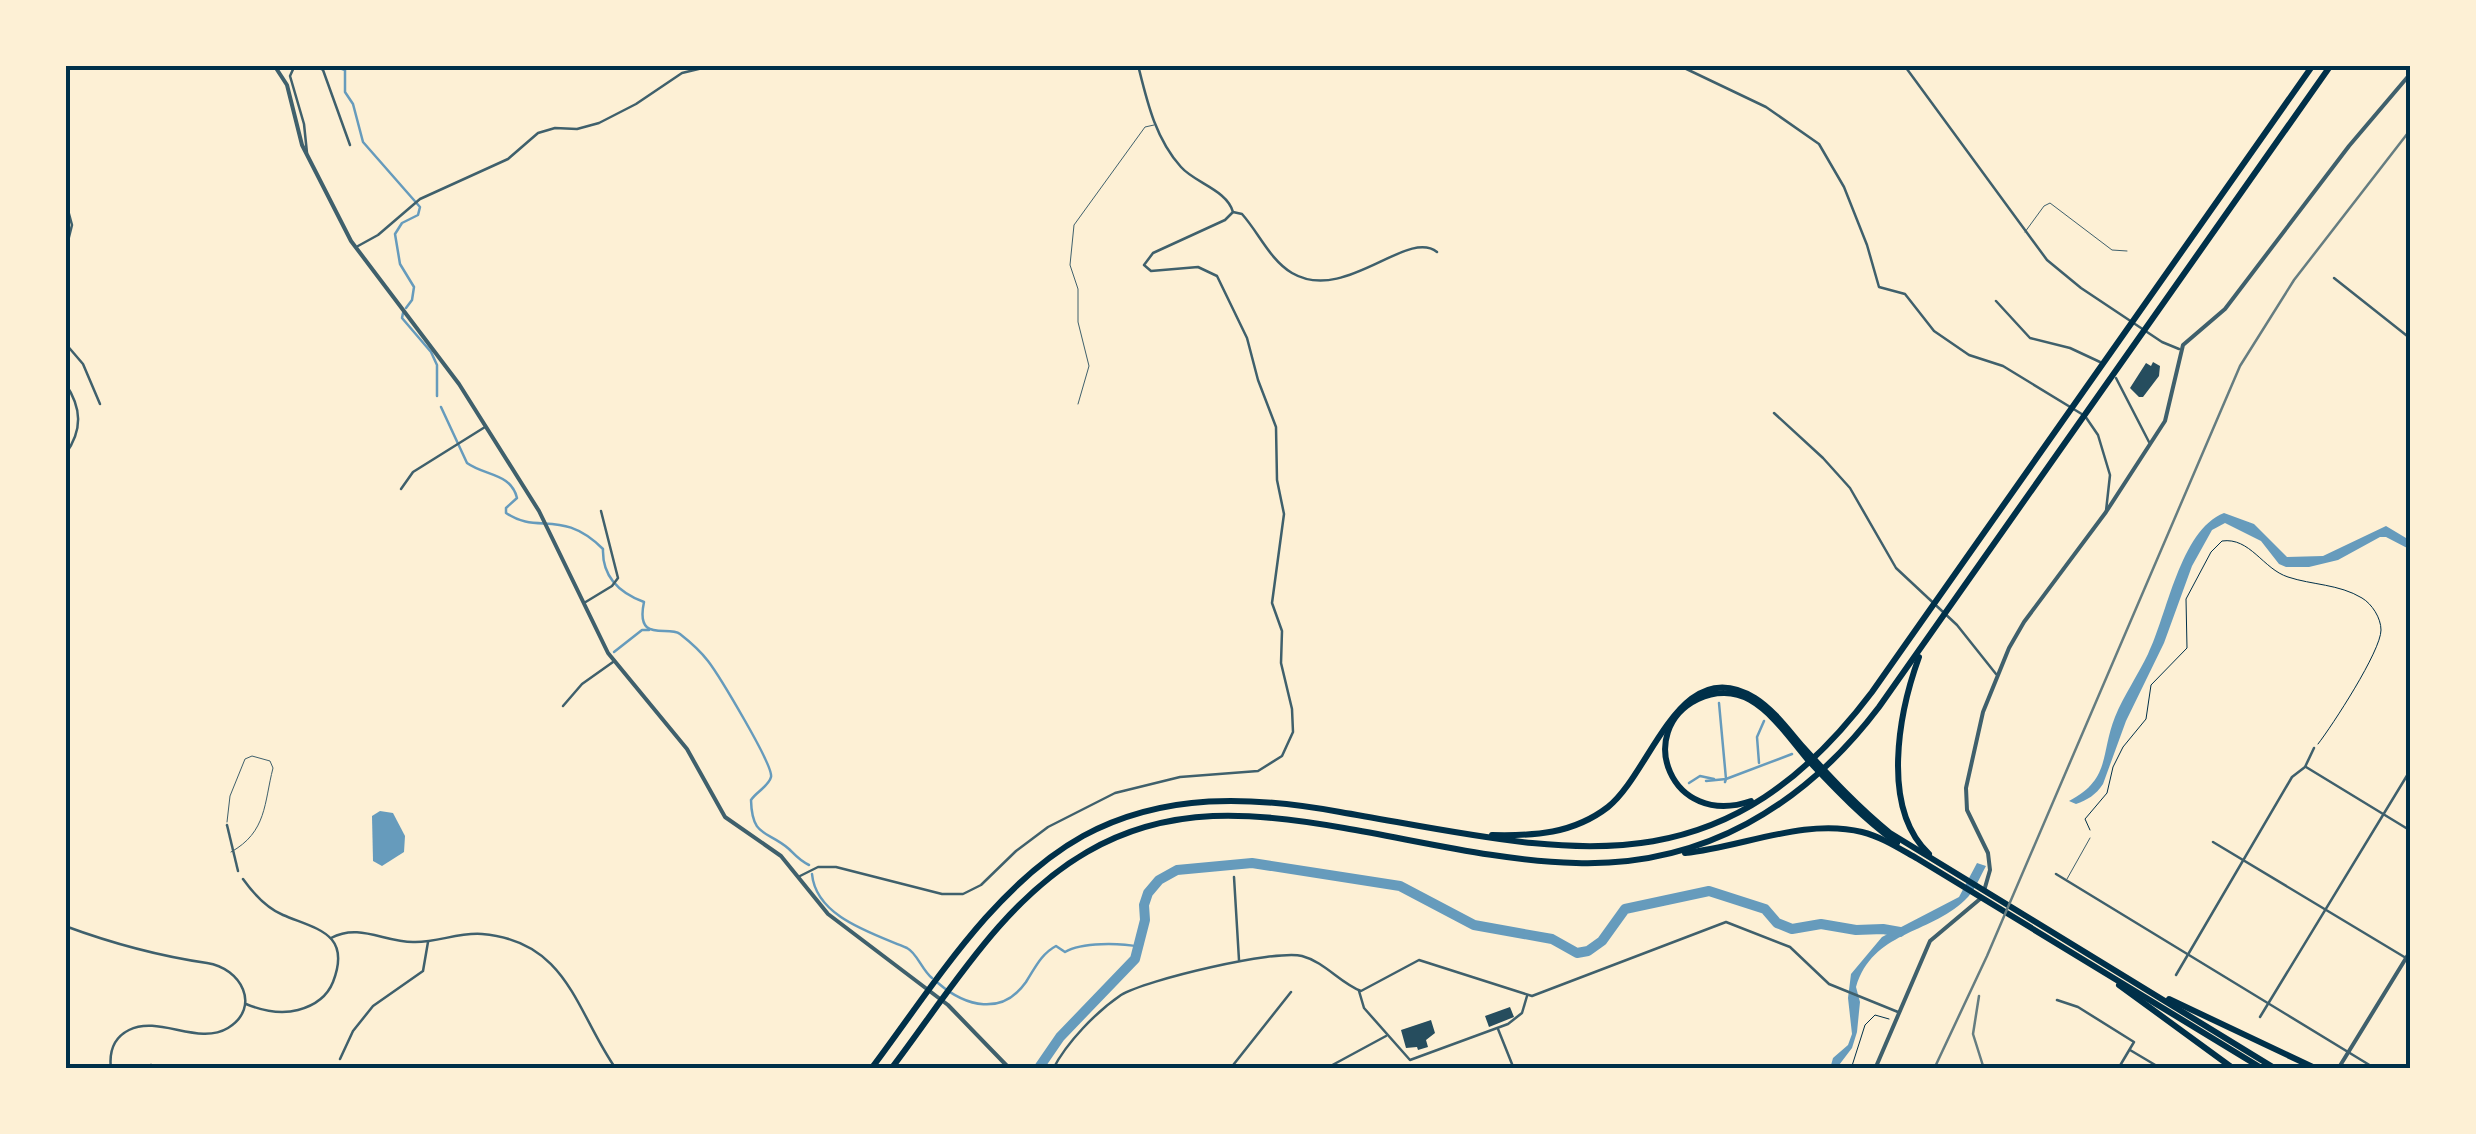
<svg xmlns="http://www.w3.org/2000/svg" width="2476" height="1134" font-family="'DejaVu Sans',sans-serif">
  <rect width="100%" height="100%" fill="#fdf0d5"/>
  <g fill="#669bbc">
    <path d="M2224 513 2254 524 2287 557 2323 556 2386 526 2411 541V550L2386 537H2380L2338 560 2309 567H2286L2279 564 2261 541 2225 523 2212 530 2192 566 2164 643 2126 721 2103 784C2096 795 2087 800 2076 804L2069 801C2111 779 2100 755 2115 717 2124 695 2138 675 2148 654 2167 616 2180 530 2224 513Z"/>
    <path d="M380 811 393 813 405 836 404 852 382 866 373 861 372 816Z"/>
    <path d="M1977 863 1986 866C1980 877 1974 892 1965 900 1928 935 1873 931 1856 987L1860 1002 1857 1032 1852 1048 1836 1069H1830L1833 1058 1848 1045 1852 1034 1848 998 1851 974 1882 937 1959 897Z"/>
  </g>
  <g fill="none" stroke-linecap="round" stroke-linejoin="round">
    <g stroke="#669bbc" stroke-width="2.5">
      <path d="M331 65 345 70V92L353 104 363 142 420 207 418 215 402 223 395 234 400 264 414 287 412 300 406 308"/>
      <path d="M403 313 402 318 431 352 437 365V396"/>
      <path d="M441 407 467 463C485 476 511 473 517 498L506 508V513C538 535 562 508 603 549 602 578 620 593 644 602 635 644 668 625 680 634 689 641 701 652 708 661 718 674 774 766 771 777 769 786 756 792 751 800 752 838 767 830 789 849 796 856 800 861 809 865"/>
      <path d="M614 652 642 630H649"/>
      <path d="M1759 763 1757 737 1764 721"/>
      <path d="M1706 781 1726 779 1719 703"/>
      <path d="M1725 782 1726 779 1792 754"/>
      <path d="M1689 783 1700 776 1714 779"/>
      <path d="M812 874C816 917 872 933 907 948 917 953 922 970 932 978"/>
      <path d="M938 983C966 1007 1002 1016 1026 982 1035 968 1041 954 1056 946L1065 952C1082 942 1120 943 1140 947"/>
    </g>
    <path stroke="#669bbc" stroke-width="10" d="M1038 1069 1060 1037 1135 959 1145 920 1144 905 1148 893 1159 880 1177 870 1252 863 1400 886 1474 925 1552 939 1577 953 1588 951 1602 941 1625 909 1709 891 1765 909 1777 923 1792 929 1821 924 1856 930 1883 929 1900 932"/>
  </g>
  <g fill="#264d5e">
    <path d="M2153 362 2160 366 2159 376 2143 397H2139L2130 388 2146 363 2151 366Z"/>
    <path d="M1510 1007 1514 1017 1489 1027 1485 1016Z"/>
    <path d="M1431 1020 1435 1033 1426 1040 1428 1047 1418 1050 1417 1047 1406 1048 1401 1030Z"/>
  </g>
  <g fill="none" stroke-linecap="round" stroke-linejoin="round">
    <g stroke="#003049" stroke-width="1">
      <path d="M2090 830 2085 819 2107 793 2113 767 2123 747 2146 719 2151 685 2187 648 2186 599 2211 552 2222 541C2250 537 2263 569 2288 577 2312 585 2339 584 2362 598 2372 604 2381 618 2381 630 2381 651 2332 726 2318 744"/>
      <path d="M1851 1069 1865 1025 1875 1015 1889 1019"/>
    </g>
    <g stroke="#3f606c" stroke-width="1">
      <path d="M2025 232 2044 206 2050 203 2112 250 2127 251"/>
      <path d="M1078 404 1089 366 1078 322V289L1070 265 1074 225 1145 127 1154 125"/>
      <path d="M227 822 230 796 245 759 252 756 270 761 273 768C264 803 267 832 231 852"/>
      <path d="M2067 879 2090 838"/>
      <path d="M151 1069V1064"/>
    </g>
    <g stroke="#3f606c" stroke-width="2.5">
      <path d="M295 65 290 76 304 124 307 153"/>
      <path d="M314 65 323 70 350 145"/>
      <path d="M1138 65C1147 101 1155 138 1181 167 1195 183 1227 190 1233 212L1242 214C1259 233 1270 260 1292 273 1345 304 1407 228 1437 252"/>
      <path d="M1678 65 1766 107 1819 144 1844 187 1867 245 1879 287 1905 294 1934 331 1969 355 2003 366 2085 416 2098 435 2110 475 2106 511"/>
      <path d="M1904 65 2047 260 2081 288 2162 342 2179 349"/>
      <path d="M65 199 72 225 65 253"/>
      <path d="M358 246 378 235 420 199 508 159 538 133 555 128 577 129 599 123 636 104 682 73 715 65"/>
      <path d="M2334 278 2411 339"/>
      <path d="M1996 301 2030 338 2070 348 2100 362"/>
      <path d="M65 343 83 364 100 404"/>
      <path d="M2116 378 2149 442"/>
      <path d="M65 383C82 408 83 430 65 455"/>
      <path d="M1774 413 1823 458 1850 488 1896 568 1957 625 1996 674"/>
      <path d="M401 489 413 472 485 427"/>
      <path d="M584 603 612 586 618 578 601 511"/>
      <path d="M563 706 582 684 613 662"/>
      <path d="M2306 767 2411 831"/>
      <path d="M227 825 238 871"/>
      <path d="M2213 842 2411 961"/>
      <path d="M2056 874 2376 1069"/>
      <path d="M800 876 818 867H836L942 894H963L981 885 1016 851 1048 827 1115 793 1180 777 1258 771 1282 756 1293 732 1292 709 1281 663 1282 631 1272 603 1284 514 1277 480 1276 427 1258 380 1247 338 1217 276 1198 267 1151 271 1144 265 1153 253 1225 220 1233 212"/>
      <path d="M1234 877 1239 960"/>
      <path d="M243 879C253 893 267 908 283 915 316 929 352 933 333 982 327 997 313 1006 298 1010 280 1015 263 1011 246 1004"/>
      <path d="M65 926C111 943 159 956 207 963 241 968 262 1007 228 1028 198 1046 159 1015 129 1030 113 1038 109 1053 111 1069"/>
      <path d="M331 938C359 923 384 942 413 942 437 943 458 932 482 934 568 941 576 1012 616 1069"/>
      <path d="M2176 975 2292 777 2305 767 2314 748"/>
      <path d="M1359 991 1364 1008 1410 1060 1508 1024 1522 1013 1527 996"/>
      <path d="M2057 1000 2078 1007 2134 1042 2118 1069"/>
      <path d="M2260 1017 2411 769"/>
      <path d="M1498 1029 1514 1069"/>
      <path d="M2130 1050 2162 1069"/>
      <path d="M340 1059 353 1031 373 1006 423 971 428 942"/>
      <path d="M1053 1069C1067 1042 1096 1012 1121 995 1145 980 1276 949 1302 956 1325 962 1340 983 1361 991L1419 960 1532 996 1726 922 1790 947 1829 984 1898 1012"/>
      <path d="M1230 1069 1291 992"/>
      <path d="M1325 1069 1386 1036"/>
    </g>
    <g stroke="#3f606c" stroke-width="4">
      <path d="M274 65 287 85 302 145 351 241 459 384 539 511 608 653 687 749 725 817 781 856 828 914 948 1005 1010 1069"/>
      <path d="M1984 891 1990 870 1988 853 1967 810 1966 788 1983 712 2009 648 2024 622 2106 512 2165 421 2183 345 2225 309 2349 146 2411 73"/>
      <path d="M1875 1069 1930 941 1980 899"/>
      <path d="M2338 1069 2411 950"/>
    </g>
    <g stroke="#003049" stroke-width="6">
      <path d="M1919 657C1899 712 1880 808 1929 854"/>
      <path d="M1751 801C1670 829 1634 730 1698 699 1715 691 1734 691 1750 700 1773 713 1791 740 1808 760 1836 790 1864 819 1897 843"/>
      <path d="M1492 835C1534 836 1573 834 1608 807 1652 772 1679 651 1755 698 1774 710 1789 731 1803 747 1831 778 1858 807 1890 833L2276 1069"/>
      <path d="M1685 853C1743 847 1804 818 1862 832 1882 837 1900 849 1918 859L2263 1069"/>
      <path d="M2119 985 2234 1069"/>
      <path d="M2169 999 2317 1069"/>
      <path d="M871 1069C932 988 993 886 1083 836 1164 792 1252 796 1340 812 1563 850 1715 900 1872 692L2313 65"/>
      <path d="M891 1069C949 993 1002 901 1087 852 1169 804 1255 812 1344 828 1420 841 1499 861 1576 863 1703 867 1804 806 1879 707L2331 65"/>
    </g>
    <g stroke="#657d81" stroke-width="2.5">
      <path d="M1979 996 1973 1034 1984 1069"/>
      <path d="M1934 1069 1987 956 2240 366 2294 280 2411 129"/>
    </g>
  </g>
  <rect width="2476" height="1134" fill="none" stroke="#fdf0d5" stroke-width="135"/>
  <rect x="68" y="68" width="2340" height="998" fill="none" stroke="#003049" stroke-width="4"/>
</svg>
